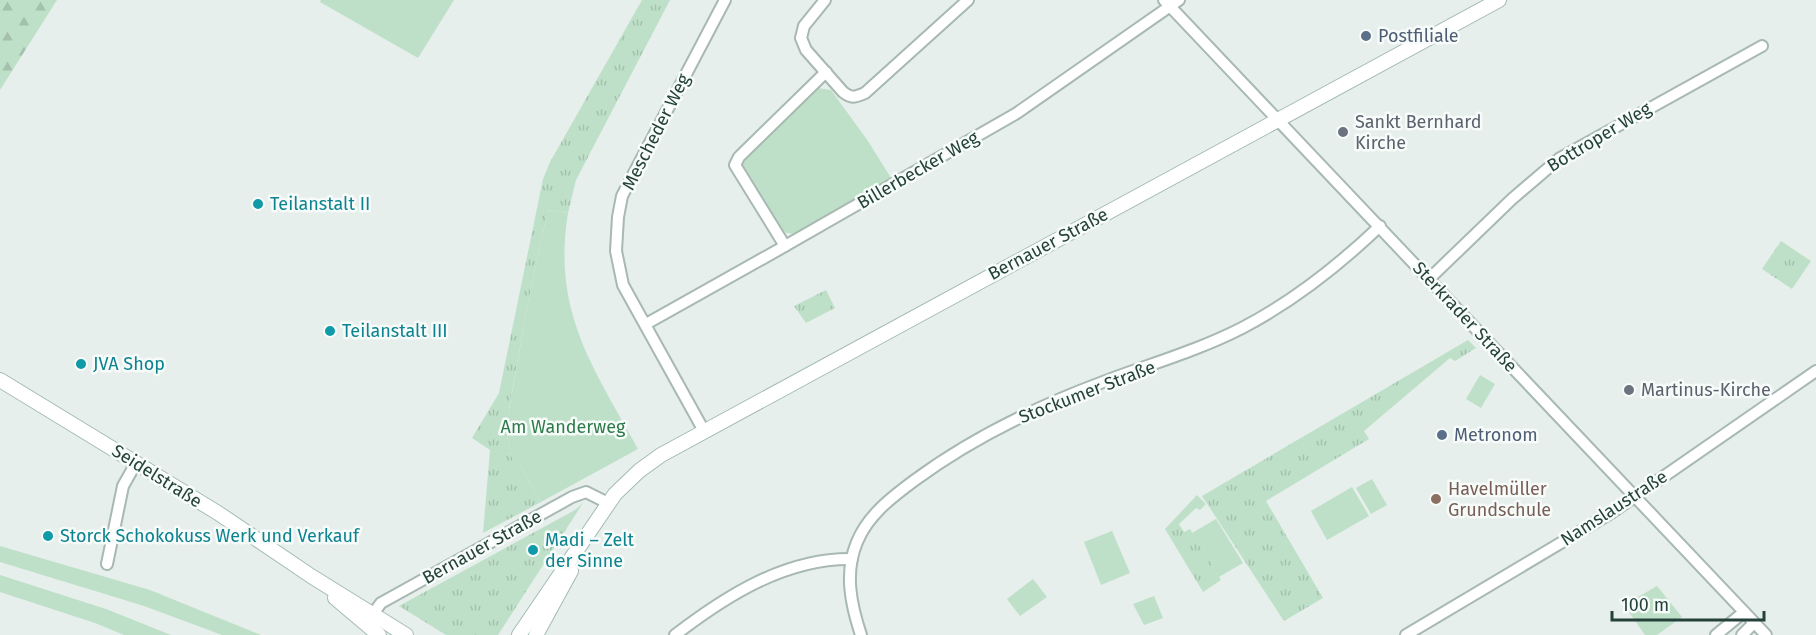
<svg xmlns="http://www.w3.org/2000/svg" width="1816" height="635" font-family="'Fira Sans',sans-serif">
  <defs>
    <pattern id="forest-firs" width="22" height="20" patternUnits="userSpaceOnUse" patternTransform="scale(1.5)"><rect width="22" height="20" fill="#bfe0c8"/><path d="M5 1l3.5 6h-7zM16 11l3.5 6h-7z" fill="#a4c1ad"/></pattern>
    <pattern id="park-tufts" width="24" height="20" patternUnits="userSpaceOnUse" patternTransform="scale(1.5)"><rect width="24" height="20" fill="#bfe0c8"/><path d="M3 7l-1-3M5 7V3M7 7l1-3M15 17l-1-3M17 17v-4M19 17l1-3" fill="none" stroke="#a4c1ad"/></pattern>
  </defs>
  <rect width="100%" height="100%" fill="#e6efeb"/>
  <g fill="#bfe0c8">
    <path d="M321 0H454L418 58 320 2Z"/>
    <path d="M817 88 831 90 868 141 891 178 793 234 783 232 745 174 743 164 748 155Z"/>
    <path d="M548 210 568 213C552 312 593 367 638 449L541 502 518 462H515L511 456 507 435 508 416 528 302Z"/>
    <path d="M1480 375 1495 384 1481 408 1466 399Z"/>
    <path d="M1372 479 1387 505 1371 514 1356 488Z"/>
    <path d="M1352 487 1369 516 1327 540 1311 511Z"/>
    <path d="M1216 519 1243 563 1219 577 1192 533Z"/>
    <path d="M1112 531 1130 573 1101 585 1084 542Z"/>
    <path d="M0 546 150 590 261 635H222L144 606 0 562Z"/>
    <path d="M0 575 106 609 171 635H124L95 623 0 592Z"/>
    <path d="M1033 579 1047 597 1020 616 1007 599Z"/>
    <path d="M1657 586 1682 617 1657 635H1645L1624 605Z"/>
    <path d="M1154 596 1163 618 1144 625 1133 604Z"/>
  </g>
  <path fill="url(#forest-firs)" d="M0 0H57L0 90Z"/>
  <g fill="url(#park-tufts)">
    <path d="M642 0H670L576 180 568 213 548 210 528 302 509 409 507 435 511 456 515 462H518L541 502 483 533 490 450 472 438 499 393 543 179 550 162Z"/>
    <path d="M1781 241 1811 261 1792 289 1762 269Z"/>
    <path d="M826 290 835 308 806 323 794 306Z"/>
    <path d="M1468 340 1476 348 1455 361 1450 358 1364 431 1369 439 1266 501 1323 598 1284 621 1202 496Z"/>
    <path d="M1197 495 1206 504 1200 510 1196 508 1179 524 1184 532 1190 529 1221 580 1203 592 1165 529Z"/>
    <path d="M583 503 498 635H446L399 606 575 510Z"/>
  </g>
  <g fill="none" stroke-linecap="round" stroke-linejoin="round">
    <defs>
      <g id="minor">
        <path d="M825 0 804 26 801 38 806 50 843 92C852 99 855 97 865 93L968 0"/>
        <path d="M1164 0 1766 635"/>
        <path d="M785 246 735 165 739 157 826 72"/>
        <path d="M1429 279 1512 199 1560 158 1762 46"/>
        <path d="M646 324 785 246 1017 113 1179 0"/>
        <path d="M704 431 623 285 616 251 618 217 622 196 725 0"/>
        <path d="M107 564 123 486 136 463"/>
        <path d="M369 619 381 603 572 497 586 492 608 503"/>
        <path d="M675 635C726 596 785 558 852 559"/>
        <path d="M861 635C851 605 844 573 857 542 868 515 892 497 915 480 972 438 1036 407 1103 382 1150 364 1197 351 1242 328 1294 301 1338 266 1380 226"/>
        <path d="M1406 635 1611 513 1816 371"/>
        <path d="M1716 635 1744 612"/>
        <path d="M1742 635 1754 623"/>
      </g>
      <g id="secondary">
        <path d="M0 380 218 513 311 576 406 635"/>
        <path d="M335 598 379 635"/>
        <path d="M519 635 615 494 639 471 661 455 1499 0"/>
        <path d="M536 635 571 571"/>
      </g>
    </defs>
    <use href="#minor" stroke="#a8b8b2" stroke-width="14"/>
    <use href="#secondary" stroke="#a4bbb3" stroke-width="16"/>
    <use href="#minor" stroke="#fff" stroke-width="10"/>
    <use href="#secondary" stroke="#fff" stroke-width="14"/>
  </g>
  <g fill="#5c6f8a" stroke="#f7fbf9" stroke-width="2">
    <circle cx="1366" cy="36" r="6"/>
    <circle cx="1442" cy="435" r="6"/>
  </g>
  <g fill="#6b7280" stroke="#f7fbf9" stroke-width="2">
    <circle cx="1343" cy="132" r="6"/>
    <circle cx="1629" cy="390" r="6"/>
  </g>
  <g fill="#0f9aa8" stroke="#f7fbf9" stroke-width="2">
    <circle cx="258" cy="204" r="6"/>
    <circle cx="330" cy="331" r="6"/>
    <circle cx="81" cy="364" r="6"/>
    <circle cx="48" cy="536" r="6"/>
    <circle cx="533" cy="550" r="6"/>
  </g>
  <circle fill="#8d6e63" stroke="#f7fbf9" stroke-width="2" cx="1436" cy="499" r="6"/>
  <g text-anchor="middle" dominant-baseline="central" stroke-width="5" stroke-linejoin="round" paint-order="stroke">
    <g font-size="18" fill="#4e5e75" stroke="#f7fbf9" text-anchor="start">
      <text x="1378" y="36">Postfiliale</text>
      <text x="1454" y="435">Metronom</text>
    </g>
    <g font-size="18" fill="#5b616d" stroke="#f7fbf9" text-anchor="start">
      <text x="1355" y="122">Sankt Bernhard<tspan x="1355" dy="21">Kirche</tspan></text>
      <text x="1641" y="390">Martinus-Kirche</text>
    </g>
    <g font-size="18" fill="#24423a" stroke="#f7fbf9">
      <text transform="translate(656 132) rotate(-63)">Mescheder Weg</text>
      <text transform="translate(1599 137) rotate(-31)">Bottroper Weg</text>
      <text transform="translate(918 170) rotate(-30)">Billerbecker Weg</text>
      <text transform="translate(1048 244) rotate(-28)">Bernauer Straße</text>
      <text transform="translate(1465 317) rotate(47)">Sterkrader Straße</text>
      <text transform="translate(1087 392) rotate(-21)">Stockumer Straße</text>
      <text transform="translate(157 476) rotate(32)">Seidelstraße</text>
      <text transform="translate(1614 508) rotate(-33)">Namslaustraße</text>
      <text transform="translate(482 547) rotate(-29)">Bernauer Straße</text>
    </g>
    <g font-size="18" fill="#0d838f" stroke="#f7fbf9" text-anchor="start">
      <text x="270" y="204">Teilanstalt II</text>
      <text x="342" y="331">Teilanstalt III</text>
      <text x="93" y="364">JVA Shop</text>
      <text x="60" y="536">Storck Schokokuss Werk und Verkauf</text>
      <text x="545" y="540">Madi – Zelt<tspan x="545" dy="21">der Sinne</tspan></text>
    </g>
    <g font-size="18" fill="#2d7a4b" stroke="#f7fbf9">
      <text x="563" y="427">Am Wanderweg</text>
    </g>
    <g font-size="18" fill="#785e54" stroke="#f7fbf9" text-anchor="start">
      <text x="1448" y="489">Havelmüller<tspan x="1448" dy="21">Grundschule</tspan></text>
    </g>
  </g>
  <path d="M1612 611v9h152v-9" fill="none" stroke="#24423a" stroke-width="3"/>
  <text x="1621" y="611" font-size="18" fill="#24423a" stroke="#f7fbf9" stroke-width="4.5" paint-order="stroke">100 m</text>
</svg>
